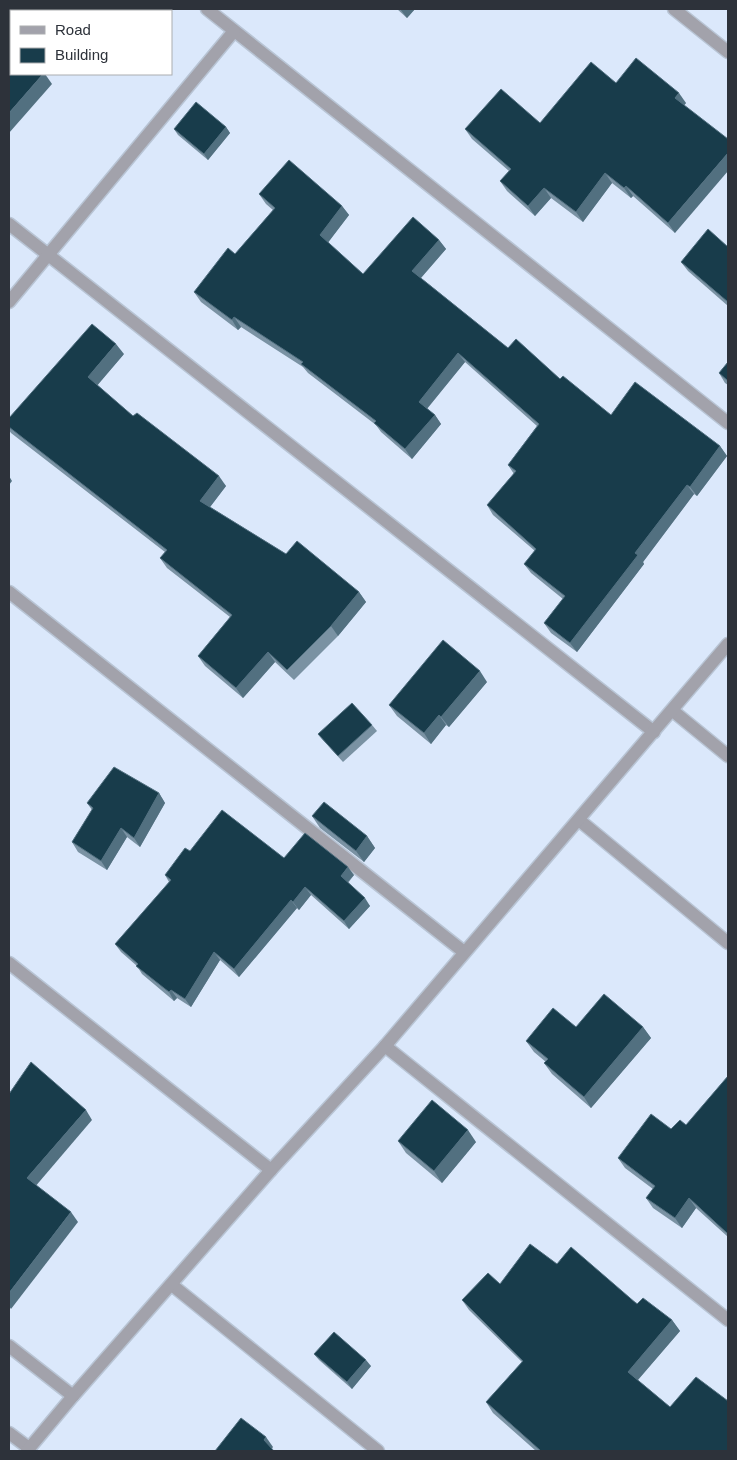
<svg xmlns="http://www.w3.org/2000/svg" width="737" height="1460" font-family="Arial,sans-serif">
  <rect width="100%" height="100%" fill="#dbe8fb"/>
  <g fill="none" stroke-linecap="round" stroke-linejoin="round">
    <defs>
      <path id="lane" d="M9 1433 29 1448"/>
      <g id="street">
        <path d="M207 9 728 423"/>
        <path d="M674 9 728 52"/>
        <path d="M9 224 654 732"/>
        <path d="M9 302 234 31"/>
        <path d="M9 592 464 952"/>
        <path d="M673 711 728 756"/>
        <path d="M579 820 728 943"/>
        <path d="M9 963 271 1170"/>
        <path d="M385 1046 728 1320"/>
        <path d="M172 1285 378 1451"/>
        <path d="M9 1346 73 1396"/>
        <path d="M27 1451 73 1396 271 1170 385 1046 728 644"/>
      </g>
    </defs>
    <use href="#lane" stroke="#b8c4d4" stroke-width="15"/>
    <use href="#street" stroke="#b8c4d4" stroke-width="15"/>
    <use href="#lane" stroke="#a2a2ab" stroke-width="12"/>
    <use href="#street" stroke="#a2a2ab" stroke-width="12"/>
  </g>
  <g fill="#7a92a3">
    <path d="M397 9H415L407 18Z"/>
    <path d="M616 83 686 103 684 105 675 233 633 196 631 198 612 183 583 222 551 198 535 216 507 191 500 181 509 171 472 139 465 129 540 123Z"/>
    <path d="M226 127 230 133 208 160 178 135 174 129Z"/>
    <path d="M259 194 342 206 349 215 328 242 363 274 439 240 446 249 421 278 508 348 560 379 611 415 720 446 727 456 697 496 694 494 643 562 644 564 577 652 551 633 544 623 563 599 531 573 524 564 535 551 493 515 487 505 514 474 508 465 537 426 465 362 427 409 435 415 441 424 412 459 381 432 376 425 308 373 303 367 241 327 238 330 201 302 194 292 235 254 273 210 266 204Z"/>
    <path d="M728 247V306L688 271 681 262Z"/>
    <path d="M124 354 97 385 133 416 226 486 210 507 286 554 359 592 366 602 338 636 294 680 275 662 243 698 205 666 198 656 230 617 167 568 160 558 165 552 11 433 9 430V418Z"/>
    <path d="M728 362V385L725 383 719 373Z"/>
    <path d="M487 682 449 727 446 725 431 744 397 716 389 705Z"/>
    <path d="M372 725 377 731 343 762 323 740 318 734Z"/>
    <path d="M159 793 165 803 140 847 127 837 107 870 78 852 72 842 92 810 87 803Z"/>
    <path d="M312 816 367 836 375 848 364 862 320 828Z"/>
    <path d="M190 851 284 858 354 875 348 883 370 906 349 929 311 895 299 910 297 908 239 977 220 960 191 1007 177 998 174 1001 142 974 137 966 121 952 115 944 169 882 165 875Z"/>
    <path d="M576 1027H643L651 1038 591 1108 552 1074 544 1063 546 1062 534 1052 526 1041Z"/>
    <path d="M728 1076V1237L696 1208 682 1228 653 1208 646 1198 653 1189 625 1168 618 1158 671 1129 686 1125Z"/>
    <path d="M398 1141 476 1142 442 1183 406 1153Z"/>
    <path d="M557 1264 672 1320 680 1331 638 1380 670 1407 728 1451H536L493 1413 486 1402 522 1362 469 1310 462 1300 500 1284Z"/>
    <path d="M314 1354 371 1366 352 1389 319 1360Z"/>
  </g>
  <g fill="#527080">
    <path d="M400 9H415L407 18Z"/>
    <path d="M43 74H45L52 84 9 133V113Z"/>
    <path d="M679 93 686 103 682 108 675 98Z"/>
    <path d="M226 127 230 133 208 160 204 154Z"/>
    <path d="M728 153V171L675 233 668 223Z"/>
    <path d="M605 173 612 183 583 222 576 212Z"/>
    <path d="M626 186 633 196 631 198 624 188Z"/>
    <path d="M544 188 551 198 535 216 528 206Z"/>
    <path d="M342 206 349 215 327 244 320 235Z"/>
    <path d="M439 240 446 249 419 280 412 271Z"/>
    <path d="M234 317 241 327 238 330 232 320Z"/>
    <path d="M116 344 124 354 96 387 88 377Z"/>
    <path d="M458 353 465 362 425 411 419 402Z"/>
    <path d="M435 415 441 424 412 459 405 449Z"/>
    <path d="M720 446 727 456 697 496 690 487Z"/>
    <path d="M9 476 12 481 9 485Z"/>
    <path d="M219 476 226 486 207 511 200 501Z"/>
    <path d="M687 485 694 494 643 562 644 564 577 652 570 643 635 553Z"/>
    <path d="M359 592 366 602 338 636 331 626Z"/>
    <path d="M268 652 275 662 243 698 236 688Z"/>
    <path d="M480 671 487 682 449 727 441 717Z"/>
    <path d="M439 715 446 725 431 744 424 733Z"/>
    <path d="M159 793 165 803 140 847 134 838Z"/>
    <path d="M121 828 127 837 107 870 101 861Z"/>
    <path d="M367 836 375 848 364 862 356 851Z"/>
    <path d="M348 867 354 875 346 884 341 876Z"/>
    <path d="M305 887 311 895 299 910 293 902Z"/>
    <path d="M365 898 370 906 349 929 344 921Z"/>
    <path d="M291 900 297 908 239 977 234 969Z"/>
    <path d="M214 952 220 960 191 1007 185 999Z"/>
    <path d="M171 990 177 998 174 1001 169 992Z"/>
    <path d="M643 1027 651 1038 591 1108 584 1097Z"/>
    <path d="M86 1110 92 1120 34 1188 27 1178Z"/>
    <path d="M468 1130 476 1142 442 1183 434 1171Z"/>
    <path d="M689 1198 696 1208 682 1228 675 1218Z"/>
    <path d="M71 1212 78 1222 11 1309 9 1306V1293Z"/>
    <path d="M672 1320 680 1331 636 1382 628 1372Z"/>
    <path d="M366 1360 371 1366 352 1389 347 1382Z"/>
    <path d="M266 1437 273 1447 271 1450 264 1440Z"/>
  </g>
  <g fill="#183c4b" stroke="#527080">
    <path d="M9 9H49L48 11H11V74H43L9 113Z"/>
    <path d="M636 58 679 93 675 98 728 139V153L668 223 626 186 624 188 605 173 576 212 544 188 528 206 500 181 511 169 465 129 501 89 540 123 591 62 616 83Z"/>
    <path d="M196 102 226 127 204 154 174 129Z"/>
    <path d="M289 160 342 206 320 235 363 274 413 217 439 240 412 271 508 348 516 339 560 379 563 376 611 415 635 382 720 446 690 487 687 485 635 553 638 555 570 643 544 623 565 596 524 564 536 549 487 505 516 471 508 465 539 424 458 353 419 402 435 415 405 449 374 423 376 421 301 364 303 362 234 317 232 320 194 292 228 248 235 254 275 208 259 194Z"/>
    <path d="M708 229 728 247V302L681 262Z"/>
    <path d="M92 324 116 344 88 377 133 416 137 413 219 476 200 501 286 554 297 541 359 592 331 626 287 670 268 652 236 688 198 656 232 615 160 558 167 550 9 427V418Z"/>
    <path d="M728 362V381L719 373Z"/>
    <path d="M443 640 480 671 441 717 439 715 424 733 389 705Z"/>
    <path d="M352 703 372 725 338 756 318 734Z"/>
    <path d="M114 767 159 793 134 838 121 828 101 861 72 842 93 808 87 803Z"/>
    <path d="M324 802 367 836 356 851 312 816Z"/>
    <path d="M222 810 284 858 305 833 348 867 341 876 365 898 344 921 305 887 293 902 291 900 234 969 214 952 185 999 171 990 169 992 136 966 138 964 115 944 171 880 165 875 185 848 190 851Z"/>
    <path d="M604 994 643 1027 584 1097 544 1063 548 1059 526 1041 553 1008 576 1027Z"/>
    <path d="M31 1062 86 1110 27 1178 71 1212 9 1293V1094Z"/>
    <path d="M728 1076V1234L689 1198 675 1218 646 1198 655 1186 618 1158 651 1114 671 1129 680 1120 686 1125Z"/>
    <path d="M432 1100 468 1130 434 1171 398 1141Z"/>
    <path d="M530 1244 557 1264 571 1247 637 1304 643 1298 672 1320 628 1372 670 1407 696 1377 728 1401V1451H541L486 1402 523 1361 462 1300 488 1273 500 1284Z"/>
    <path d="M334 1332 366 1360 347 1382 314 1354Z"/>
    <path d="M241 1418 266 1437 264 1440 274 1451H215Z"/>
  </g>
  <rect width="737" height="1460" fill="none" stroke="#2d323a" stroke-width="20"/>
  <rect x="10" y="10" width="162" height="65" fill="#ffffff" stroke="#abadb0"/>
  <rect x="20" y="26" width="25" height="8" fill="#a2a2ab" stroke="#abadb0"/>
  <text x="55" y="35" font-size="15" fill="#2d323a">Road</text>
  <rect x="20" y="48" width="25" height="15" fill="#183c4b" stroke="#abadb0"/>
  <text x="55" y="60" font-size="15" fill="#2d323a">Building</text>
</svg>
